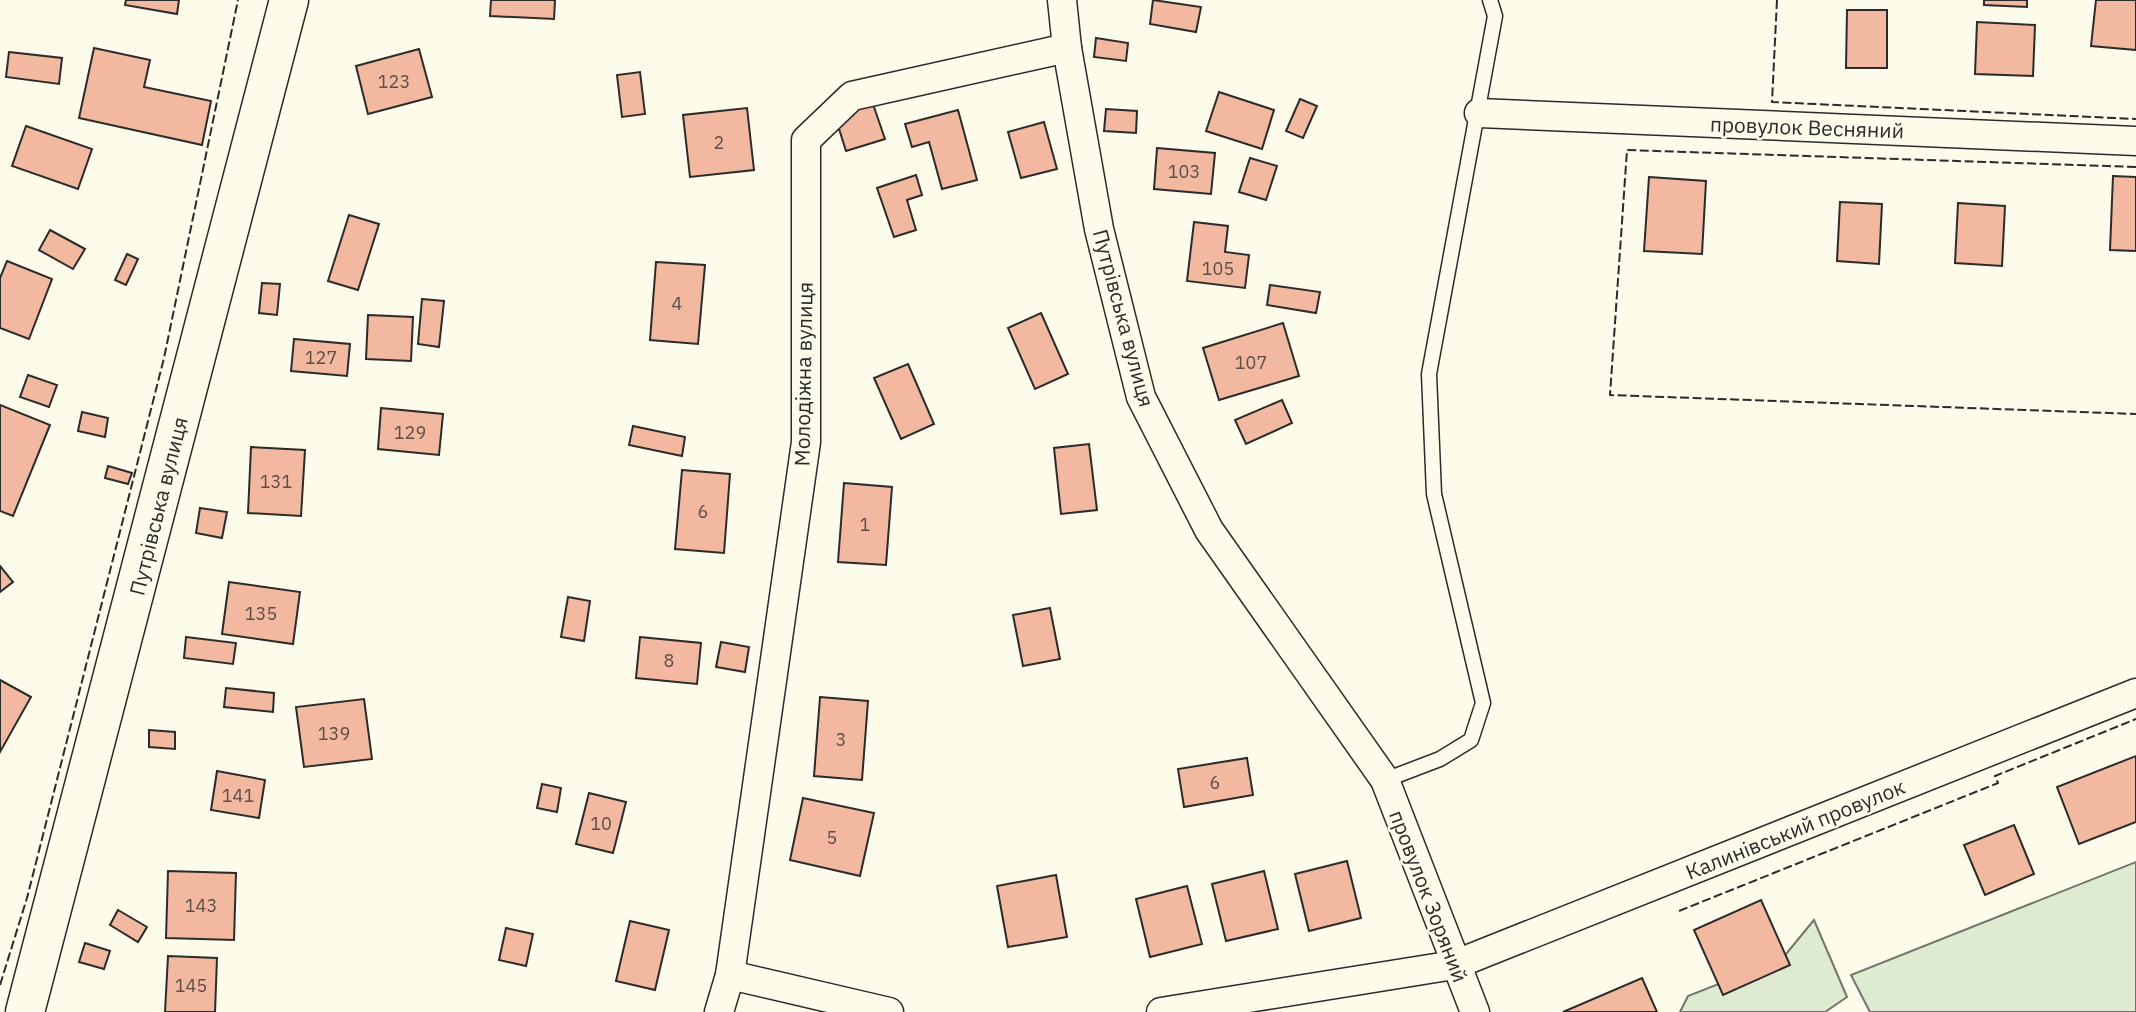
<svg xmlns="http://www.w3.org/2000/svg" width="2136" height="1012" font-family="'IBM Plex Sans',sans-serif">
  <rect width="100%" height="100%" fill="#fdfbea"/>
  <g fill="#deebd1" stroke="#74746e" stroke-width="2">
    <path d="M2136 862V1012H1870L1851 975Z"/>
    <path d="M1814 920 1847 997 1825 1012H1680L1688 996 1782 959Z"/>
  </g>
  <g fill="#f2b8a0" stroke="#2b2b2b" stroke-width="2">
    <path d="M126 0H179L177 14 125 5Z"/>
    <path d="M491 0H555L554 19 490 16Z"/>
    <path d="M1153 0 1201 7 1196 32 1150 24Z"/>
    <path d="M1984 0H2027V7L1984 5Z"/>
    <path d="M2096 0H2136V50L2091 46Z"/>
    <path d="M1847 10H1887V68H1846Z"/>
    <path d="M1977 22 2035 25 2033 76 1975 74Z"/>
    <path d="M1096 38 1128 43 1126 61 1094 57Z"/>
    <path d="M94 48 150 60 144 87 211 101 202 145 79 118Z"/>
    <path d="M419 49 432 97 368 114 356 66Z"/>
    <path d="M9 52 62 58 59 84 6 77Z"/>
    <path d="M640 72 645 114 622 117 617 75Z"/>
    <path d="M1219 92 1274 110 1262 149 1206 131Z"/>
    <path d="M1300 99 1317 106 1303 138 1286 131Z"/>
    <path d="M873 104 885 139 846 151 835 116Z"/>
    <path d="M747 108 754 170 690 177 683 115Z"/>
    <path d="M1106 109 1137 111 1136 133 1104 131Z"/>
    <path d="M958 110 977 180 942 189 929 142 912 147 905 124Z"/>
    <path d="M1044 122 1057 169 1021 178 1008 132Z"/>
    <path d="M26 126 92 149 78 189 12 166Z"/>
    <path d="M1157 148 1215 153 1211 194 1154 189Z"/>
    <path d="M1250 158 1277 166 1266 200 1239 192Z"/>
    <path d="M916 175 922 195 907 200 916 230 894 237 877 188Z"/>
    <path d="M2113 176 2136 177V251L2110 250Z"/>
    <path d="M1649 177 1706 181 1702 254 1644 251Z"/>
    <path d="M1840 202 1882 204 1879 264 1837 261Z"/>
    <path d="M1958 203 2005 206 2002 266 1955 263Z"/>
    <path d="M349 215 379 224 358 290 328 281Z"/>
    <path d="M1194 222 1228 226 1225 252 1249 255 1245 288 1187 281Z"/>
    <path d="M50 230 85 249 73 269 39 250Z"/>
    <path d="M127 254 138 259 126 285 115 280Z"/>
    <path d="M7 261 52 279 29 339 0 328V278Z"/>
    <path d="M656 262 705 265 698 344 650 340Z"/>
    <path d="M262 283 280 284 277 315 259 313Z"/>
    <path d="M1270 285 1320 292 1316 313 1267 305Z"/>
    <path d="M422 299 444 301 439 347 418 344Z"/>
    <path d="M1041 313 1068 374 1035 389 1008 328Z"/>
    <path d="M368 315 413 317 411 361 366 359Z"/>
    <path d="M1283 323 1299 376 1219 400 1203 348Z"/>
    <path d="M294 339 350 344 347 376 291 371Z"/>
    <path d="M908 364 934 424 901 439 874 378Z"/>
    <path d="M28 375 57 385 49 407 20 397Z"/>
    <path d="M1282 400 1292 423 1246 444 1235 420Z"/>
    <path d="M0 405 50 425 13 516 0 511Z"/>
    <path d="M381 408 443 414 439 455 378 449Z"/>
    <path d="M82 412 108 418 105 437 78 431Z"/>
    <path d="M633 426 685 437 682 456 629 445Z"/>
    <path d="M1089 444 1097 510 1061 514 1054 448Z"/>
    <path d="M251 447 305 450 301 516 248 513Z"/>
    <path d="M108 466 132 473 128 484 105 478Z"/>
    <path d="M682 470 730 474 724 553 675 549Z"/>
    <path d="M844 483 892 487 886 565 838 562Z"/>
    <path d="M200 508 227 512 222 538 196 533Z"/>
    <path d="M0 566 13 582 0 592Z"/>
    <path d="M229 582 300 592 293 644 222 634Z"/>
    <path d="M568 597 590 601 584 641 561 637Z"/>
    <path d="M1050 608 1060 659 1023 666 1013 615Z"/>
    <path d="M186 637 236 643 233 664 184 658Z"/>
    <path d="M640 637 701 643 697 684 636 678Z"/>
    <path d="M721 642 749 647 745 672 716 667Z"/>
    <path d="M0 680 31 697 0 752Z"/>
    <path d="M226 688 274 693 273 712 224 707Z"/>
    <path d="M820 697 868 701 862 780 814 776Z"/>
    <path d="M364 699 372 759 304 767 296 707Z"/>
    <path d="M149 730 175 732V749L149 747Z"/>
    <path d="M2136 756V822L2079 844 2057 787Z"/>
    <path d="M1247 758 1253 795 1184 807 1178 769Z"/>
    <path d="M217 771 265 780 259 818 211 810Z"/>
    <path d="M542 784 561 788 557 812 537 808Z"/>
    <path d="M589 793 626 802 613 853 576 844Z"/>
    <path d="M803 798 874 813 860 876 790 860Z"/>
    <path d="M2014 825 2034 874 1985 895 1964 845Z"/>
    <path d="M1347 861 1361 918 1309 931 1295 874Z"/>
    <path d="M168 871 236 873 234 940 166 938Z"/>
    <path d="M1264 871 1278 929 1226 941 1212 884Z"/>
    <path d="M1056 875 1067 937 1008 947 997 886Z"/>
    <path d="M1187 886 1202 944 1150 957 1136 899Z"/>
    <path d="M1761 900 1790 965 1723 995 1694 930Z"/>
    <path d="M118 910 147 927 138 942 110 925Z"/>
    <path d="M630 921 669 930 655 990 616 981Z"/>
    <path d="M506 928 533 934 526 966 499 960Z"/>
    <path d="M85 943 110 951 104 969 79 962Z"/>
    <path d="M168 956 217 958 215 1012H165Z"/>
    <path d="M1642 978 1657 1012H1563Z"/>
  </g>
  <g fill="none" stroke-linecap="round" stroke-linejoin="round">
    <defs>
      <path id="service" d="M1385 780 1440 759 1471 740 1483 703 1434 494 1429 374 1495 16 1490 0"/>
      <g id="minor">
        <path d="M1062 0 1067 48 1099 229 1141 397 1209 530 1385 780 1475 1012"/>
        <path d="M1479 113 2136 141"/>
        <path d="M730 975 889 1012"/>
        <path d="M719 1012 730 975 806 442V140L852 96 1067 48"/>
        <path d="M1161 1012 1454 965 2136 693"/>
      </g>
      <path id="secondary" d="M25 1012 289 0"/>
    </defs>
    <use href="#service" stroke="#2b2b2b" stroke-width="17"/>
    <use href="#minor" stroke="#2b2b2b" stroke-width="31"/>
    <use href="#secondary" stroke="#2b2b2b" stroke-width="41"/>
    <use href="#service" stroke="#fdfbea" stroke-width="14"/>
    <use href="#minor" stroke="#fdfbea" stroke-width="28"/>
    <use href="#secondary" stroke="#fdfbea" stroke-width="38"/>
    <g stroke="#2b2b2b" stroke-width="2" stroke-dasharray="9 3.5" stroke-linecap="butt">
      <path d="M1777 0 1772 102 2136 119"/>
      <path d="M2136 167 1627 150 1610 395 2136 414"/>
      <path d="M1679 911 1998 783 1995 776 2136 719"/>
      <path d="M0 985 27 898 164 358 238 0"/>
    </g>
  </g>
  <g text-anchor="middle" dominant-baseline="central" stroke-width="5" stroke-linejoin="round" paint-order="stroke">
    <g font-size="18" fill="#5d4e48">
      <text x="394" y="81">123</text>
      <text x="719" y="142">2</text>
      <text x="1184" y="171">103</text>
      <text x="1218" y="268">105</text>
      <text x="677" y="303">4</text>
      <text x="321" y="357">127</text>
      <text x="1251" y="362">107</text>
      <text x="410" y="432">129</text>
      <text x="276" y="481">131</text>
      <text x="703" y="511">6</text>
      <text x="865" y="524">1</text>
      <text x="261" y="613">135</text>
      <text x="669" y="660">8</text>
      <text x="334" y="733">139</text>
      <text x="841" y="739">3</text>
      <text x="1215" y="782">6</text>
      <text x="238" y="795">141</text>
      <text x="601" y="823">10</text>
      <text x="832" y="837">5</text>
      <text x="201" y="905">143</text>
      <text x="191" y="985">145</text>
    </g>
    <g font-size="21" fill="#2b2b2b" stroke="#fdfbea">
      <text transform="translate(1807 127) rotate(2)">провулок Весняний</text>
      <text transform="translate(1124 318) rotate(75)">Путрівська вулиця</text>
      <text transform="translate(803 374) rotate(-89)">Молодіжна вулиця</text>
      <text transform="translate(158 506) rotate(-76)">Путрівська вулиця</text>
      <text transform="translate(1795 829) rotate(-22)">Калинівський провулок</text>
      <text transform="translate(1429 896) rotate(69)">провулок Зоряний</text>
    </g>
  </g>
</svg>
